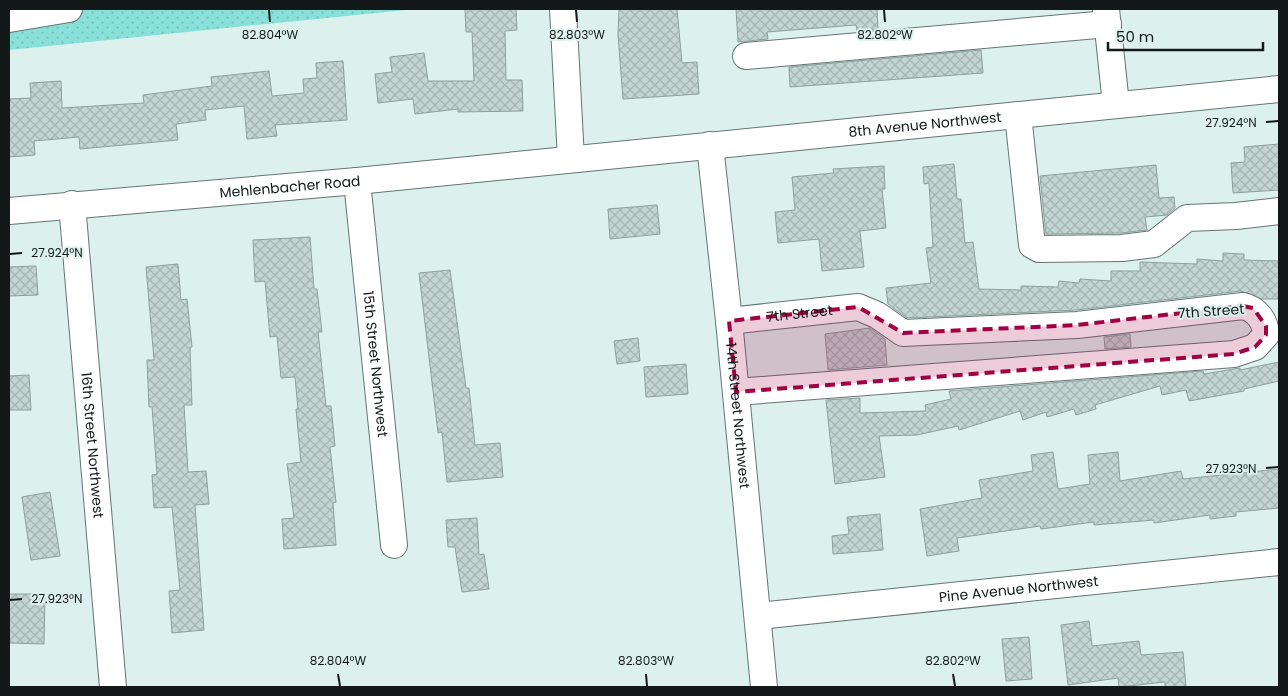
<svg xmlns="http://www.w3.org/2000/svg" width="1288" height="696" font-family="Poppins,sans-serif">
  <defs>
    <pattern id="grass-dots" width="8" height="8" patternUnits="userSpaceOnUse" patternTransform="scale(1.25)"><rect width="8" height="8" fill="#89e0d8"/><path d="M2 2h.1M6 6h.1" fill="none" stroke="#75c0b9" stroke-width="1.8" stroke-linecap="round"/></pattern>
    <pattern id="building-cross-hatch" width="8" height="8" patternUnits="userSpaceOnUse" patternTransform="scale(1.25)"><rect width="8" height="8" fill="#c2d5d2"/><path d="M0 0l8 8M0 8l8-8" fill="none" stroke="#a6b6b4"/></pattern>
  </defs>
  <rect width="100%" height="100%" fill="#dcf0ed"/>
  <path fill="url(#grass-dots)" d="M9 9H416L9 50Z"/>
  <g fill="url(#building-cross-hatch)" stroke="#8ea09e">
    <path d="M465 9H516L517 30 505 31 506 80H522L523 111 458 112V109L415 114 413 99 378 103 375 74 392 72 390 57 424 53 428 81H474L472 32H466Z"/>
    <path d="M619 9H677L682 63 697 62 699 94 623 99 618 35Z"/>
    <path d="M736 9H877L878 29 857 31 856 25 767 32 768 39 738 42Z"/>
    <path d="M981 50 983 73 790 87 789 67Z"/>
    <path d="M343 61 347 120 275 125 277 136 247 139 244 106 205 110 206 120 176 124 178 140 80 149 79 137 34 141 35 155 9 157V99L31 98 30 83 61 81 62 108 144 103 143 95 212 86 211 77 269 71 272 96 304 93 303 79 317 78 316 63Z"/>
    <path d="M1279 144V190L1233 193 1231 163 1245 162 1244 147Z"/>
    <path d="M954 164 957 199H961L965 243 973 242 979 289 1021 290V286L1058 287 1059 281 1079 283 1080 279 1111 281V271H1140V262L1197 264V259L1223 261V253L1244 254V260L1279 261V299H1262L1241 291 1076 310 907 318 888 304 886 288 931 283 926 248 933 247 929 183 924 184 923 167Z"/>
    <path d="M1156 165 1159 198 1174 197 1175 208 1167 215 1145 217 1147 230 1121 233 1046 234 1040 176Z"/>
    <path d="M884 166 885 189H882L886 228 860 231 864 267 822 271 819 239 778 243 775 212 795 210 792 177 834 173 833 169Z"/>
    <path d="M657 205 660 234 610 239 608 209Z"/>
    <path d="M310 237 314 289H317L322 332H318L326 406H331L335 446 330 447 336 502 333 503 336 545 284 549 282 519 294 518 287 464 301 462 296 409H298L295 377 281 378 277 336 270 337 265 281 255 282 253 240Z"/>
    <path d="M178 264 181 300 187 299 192 347H190L192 405H184L188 472 206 471 209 504 195 505 204 630 172 633 169 591 180 590 172 507 154 508 152 475 157 474 152 407H149L147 360H154L146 267Z"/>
    <path d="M36 266 38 295 9 296V267Z"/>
    <path d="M450 270 466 388H469L475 445 500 443 503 477 447 482 442 432 438 433 419 273Z"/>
    <path d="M870 328 885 339 887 365 828 370 825 334Z"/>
    <path d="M1130 334 1131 347 1105 349 1104 337Z"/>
    <path d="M638 338 640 361 617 364 614 341Z"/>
    <path d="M1279 362V381L1244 389V391L1189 401 1186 390 1162 395 1160 386 1095 405 1096 409 1076 415 1074 409 1047 417 1046 412 1023 420 1020 411 959 430 958 426 917 435 879 436 885 477 835 484 826 400 860 398V413L926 411 925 405 951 399 949 391 1203 371 1204 374 1240 368V370Z"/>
    <path d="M686 364 688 394 646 397 644 367Z"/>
    <path d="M29 375 31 410H9V376Z"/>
    <path d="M1053 452 1058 489 1090 484 1088 455 1118 452 1120 481 1181 471 1183 479 1279 469V508L1236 512V516L1210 519V515L1154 523V520L1094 525V522L1041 529 1040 526 957 538 959 551 927 556 920 509 982 498 979 480 1033 471 1031 455Z"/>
    <path d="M50 492 60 556 31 560 22 497Z"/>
    <path d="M880 514 883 550 833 554 832 536 849 534 847 517Z"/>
    <path d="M477 518 479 555 484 554 489 589 462 592 455 547H448L446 520Z"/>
    <path d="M9 594H45L44 644 9 643Z"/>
    <path d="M1089 621 1092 646 1139 641 1141 655 1183 652 1186 687H1165V682L1119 687 1118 678 1068 685 1061 625Z"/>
    <path d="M1029 637 1032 679 1006 681 1002 639Z"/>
  </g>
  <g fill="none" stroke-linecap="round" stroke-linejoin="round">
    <defs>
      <g id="minor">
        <path d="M563 9 571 159"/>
        <path d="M1106 9 1116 105"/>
        <path d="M9 19 69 9"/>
        <path d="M746 56 1108 24"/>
        <path d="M1018 115 1032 245 1039 249 1122 248 1154 244 1187 218 1236 216 1279 211"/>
        <path id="s1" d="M710 145 729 321 764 687"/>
        <path id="s2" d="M357 181 394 545"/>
        <path id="s3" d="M72 204 113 687"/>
        <path id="s4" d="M9 211 357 181 1279 89"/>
        <path id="s5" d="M729 321 858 307 877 315 903 333 1077 325 1243 306C1257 309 1266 322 1266 335L1255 347 1234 354 736 392"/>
        <path id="s6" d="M758 616 1279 562"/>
      </g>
    </defs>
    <use href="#minor" stroke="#647573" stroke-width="28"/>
    <use href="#minor" stroke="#fff" stroke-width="26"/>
  </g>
  <path fill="#a00243" fill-opacity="0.2" stroke="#a00243" stroke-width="4" stroke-dasharray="10 6" stroke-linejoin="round" d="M1243 306 1253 308 1266 326V335L1255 347 1234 354 736 392 729 321 858 307 903 333 1077 325Z"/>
  <path fill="none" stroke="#121918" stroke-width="2" d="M269 10 270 22M576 10 577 22M884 10 885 22M1266 122 1278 121M10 254 22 253M1266 468 1278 467M10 600 22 599M338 674 340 686M646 674 647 686M953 674 955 686"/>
  <g text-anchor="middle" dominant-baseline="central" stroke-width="4" stroke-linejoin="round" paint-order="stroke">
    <g font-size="14" fill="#121918" stroke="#dcf0ed">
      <text stroke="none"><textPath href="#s4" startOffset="920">8th Avenue Northwest</textPath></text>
      <text stroke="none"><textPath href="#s4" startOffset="282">Mehlenbacher Road</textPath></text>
      <text transform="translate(1211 311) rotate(-4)">7th Street</text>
      <text stroke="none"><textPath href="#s5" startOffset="71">7th Street</textPath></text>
      <text stroke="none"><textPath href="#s2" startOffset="184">15th Street Northwest</textPath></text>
      <text stroke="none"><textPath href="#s1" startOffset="272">14th Street Northwest</textPath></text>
      <text stroke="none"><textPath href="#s3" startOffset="242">16th Street Northwest</textPath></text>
      <text stroke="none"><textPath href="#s6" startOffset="262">Pine Avenue Northwest</textPath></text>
    </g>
  </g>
  <g font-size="12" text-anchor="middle" fill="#121918" stroke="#dcf0ed" stroke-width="4" stroke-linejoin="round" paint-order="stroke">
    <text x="270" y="39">82.804°W</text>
    <text x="577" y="39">82.803°W</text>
    <text x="885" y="39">82.802°W</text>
    <text x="1231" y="127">27.924°N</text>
    <text x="57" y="257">27.924°N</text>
    <text x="1231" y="473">27.923°N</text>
    <text x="57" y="603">27.923°N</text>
    <text x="338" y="665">82.804°W</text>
    <text x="646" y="665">82.803°W</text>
    <text x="953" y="665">82.802°W</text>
  </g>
  <rect width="1288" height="696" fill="none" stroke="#121918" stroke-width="20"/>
  <path d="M1108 42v8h155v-8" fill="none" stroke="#121918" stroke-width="2.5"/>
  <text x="1116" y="42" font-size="15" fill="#121918" stroke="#dcf0ed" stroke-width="4" paint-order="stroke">50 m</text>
</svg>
